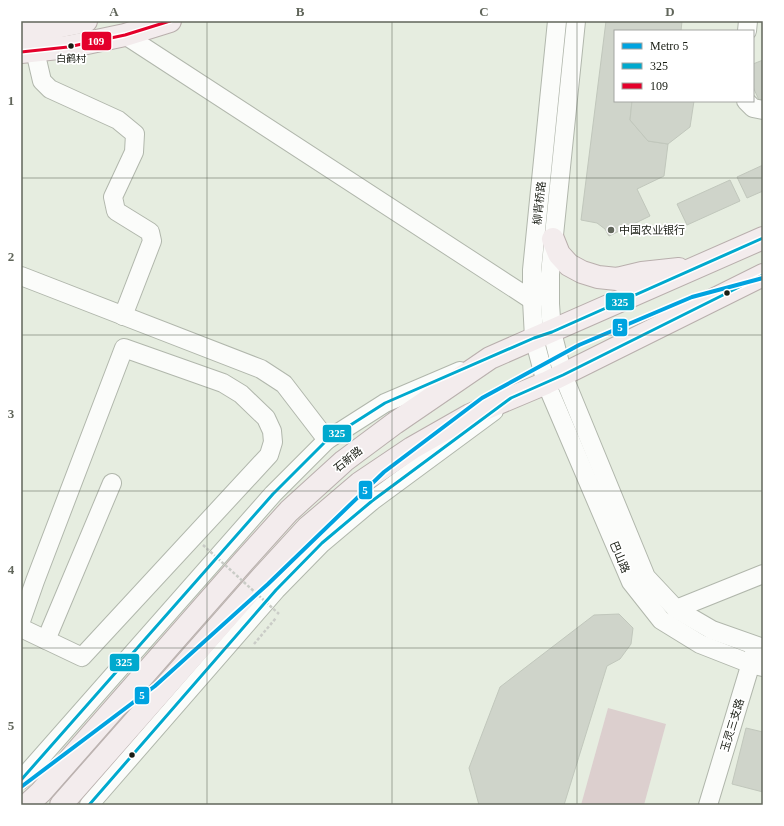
<svg xmlns="http://www.w3.org/2000/svg" width="784" height="826" font-family="'Times New Roman','Noto Sans SC',serif">
  <rect width="100%" height="100%" fill="#e6ede0"/>
  <path fill="#dccfce" d="M608 708 666 724 644 805H581Z"/>
  <g fill="#cfd4ca" stroke="#c1c7bc">
    <path d="M606 21H682L681 31H615V101H632L630 120 648 141 668 144 664 176 637 189 650 216 609 236 605 229 597 223 581 220Z"/>
    <path d="M763 60V99L759 100 753 87V64Z"/>
    <path d="M632 101H694L690 127 668 144 648 141 630 120Z"/>
    <path d="M763 165V191L747 198 737 177Z"/>
    <path d="M730 180 740 201 687 225 677 204Z"/>
    <path d="M619 614 633 628 631 644 620 659 607 666 564 805H479L469 768 500 687 594 615Z"/>
    <path d="M746 728 763 732V792L732 784Z"/>
  </g>
  <g fill="none" stroke-linecap="round" stroke-linejoin="round">
    <defs>
      <g id="minor">
        <path d="M557 21 532 270V300L534 338 546 383 631 582 661 620 700 644 751 664 763 667"/>
        <path d="M576 21 550 274V304L552 332 563 375 646 577 676 609 712 630 763 648"/>
        <path d="M747 31 748 21"/>
        <path d="M125 35 532 300"/>
        <path d="M35 51 42 81 50 89 118 120 135 134 134 152 113 197 116 211 150 232 152 241 123 316"/>
        <path d="M746 101 753 108 763 110"/>
        <path d="M21 276 261 369 284 384 327 440"/>
        <path d="M676 609 763 574"/>
        <path d="M21 621 35 581 124 348 223 383 241 394 266 418 272 431 273 442 269 455 82 657 21 628"/>
        <path d="M46 640 112 483"/>
        <path d="M21 780 273 494 327 440 385 403 460 371"/>
        <path d="M89 805 276 590 322 543 372 501 494 411"/>
        <path d="M708 805 754 653"/>
      </g>
      <g id="major">
        <path d="M21 31 51 28 86 21"/>
        <path d="M21 52 68 47 125 35 170 21"/>
        <path d="M553 239 559 254 569 265 582 272 598 277 617 279 642 273 679 269"/>
        <path d="M27 805 41 792 243 562 289 511 344 461 395 423 490 358 763 238"/>
        <path d="M61 805 262 577 307 528 360 483 412 448 470 415 546 383 763 275"/>
      </g>
    </defs>
    <use href="#minor" stroke="#b1b7ac" stroke-width="20"/>
    <use href="#major" stroke="#b9afad" stroke-width="24"/>
    <path stroke="#caccc7" stroke-width="2.5" stroke-dasharray="3 2" stroke-linecap="butt" d="M254 644 276 618"/>
    <use href="#minor" stroke="#fbfcfa" stroke-width="18"/>
    <use href="#major" stroke="#f3eced" stroke-width="22"/>
    <path stroke="#caccc7" stroke-width="2.5" stroke-dasharray="3 2" stroke-linecap="butt" d="M203 545 279 614"/>
    <defs>
      <g id="bus-1">
        <path d="M21 780 273 494 327 440 385 403 534 338 552 332 763 238"/>
        <path d="M89 805 276 590 322 543 372 501 511 398 563 375 763 275"/>
      </g>
      <path id="bus-2" d="M21 52 68 47 125 35 170 21"/>
    </defs>
    <use href="#bus-1" stroke="#fff" stroke-width="6"/>
    <use href="#bus-2" stroke="#fff" stroke-width="6"/>
    <use href="#bus-1" stroke="#00a9ce" stroke-width="3"/>
    <use href="#bus-2" stroke="#e4002b" stroke-width="3"/>
    <defs>
      <path id="metro-1" d="M21 787 155 686 268 584 384 472 482 398 579 345 692 297 763 278"/>
    </defs>
    <use href="#metro-1" stroke="#fff" stroke-width="7"/>
    <use href="#metro-1" stroke="#00a3e0" stroke-width="4"/>
  </g>
  <path fill="none" stroke="#61665b" stroke-width="1" stroke-opacity="0.55" d="M207 21V805M392 21V805M577 21V805M21 178H763M21 335H763M21 491H763M21 648H763"/>
  <g fill="#191d14" stroke="#fff" stroke-width="1.5">
    <circle cx="71" cy="46" r="3.5"/>
    <circle cx="727" cy="293" r="3.5"/>
    <circle cx="132" cy="755" r="3.5"/>
  </g>
  <circle fill="#61665b" stroke="#fff" stroke-width="1.5" cx="611" cy="230" r="4"/>
  <g text-anchor="middle" dominant-baseline="central" stroke-width="3.5" stroke-linejoin="round" paint-order="stroke">
    <g font-size="10" fill="#191d14" stroke="#fff">
      <text x="71" y="58">白鹤村</text>
    </g>
    <g font-size="11" fill="#191d14" stroke="#fff">
      <text transform="translate(539 203) rotate(-84)">柳背桥路</text>
      <text transform="translate(348 459) rotate(-39)">石新路</text>
      <text transform="translate(620 557) rotate(67)">巴山路</text>
      <text transform="translate(732 725) rotate(-73)">玉灵三支路</text>
    </g>
    <g font-size="11" fill="#191d14" stroke="#fff" text-anchor="start">
      <text x="619" y="230">中国农业银行</text>
    </g>
  </g>
  <g stroke="#fff" stroke-width="1.5">
    <rect x="81" y="31" width="31" height="20" rx="4" fill="#e4002b"/>
    <rect x="605" y="292" width="30" height="19" rx="4" fill="#00a9ce"/>
    <rect x="612" y="318" width="16" height="19" rx="4" fill="#00a3e0"/>
    <rect x="322" y="424" width="30" height="19" rx="4" fill="#00a9ce"/>
    <rect x="358" y="480" width="15" height="20" rx="4" fill="#00a3e0"/>
    <rect x="109" y="653" width="31" height="19" rx="4" fill="#00a9ce"/>
    <rect x="134" y="686" width="16" height="19" rx="4" fill="#00a3e0"/>
  </g>
  <g font-size="11" text-anchor="middle" font-weight="bold" fill="#fff">
    <text x="96" y="45">109</text>
    <text x="620" y="306">325</text>
    <text x="620" y="331">5</text>
    <text x="337" y="437">325</text>
    <text x="365" y="494">5</text>
    <text x="124" y="666">325</text>
    <text x="142" y="699">5</text>
  </g>
  <rect width="784" height="826" fill="none" stroke="#ffffff" stroke-width="44"/>
  <rect x="614" y="30" width="140" height="72" fill="#ffffff" stroke="#a3a5a1"/>
  <rect x="622" y="43" width="20" height="6" fill="#00a3e0" stroke="#a3a5a1"/>
  <text x="650" y="50" font-size="12" fill="#191d14">Metro 5</text>
  <rect x="622" y="63" width="20" height="6" fill="#00a9ce" stroke="#a3a5a1"/>
  <text x="650" y="70" font-size="12" fill="#191d14">325</text>
  <rect x="622" y="83" width="20" height="6" fill="#e4002b" stroke="#a3a5a1"/>
  <text x="650" y="90" font-size="12" fill="#191d14">109</text>
  <rect x="22" y="22" width="740" height="782" fill="none" stroke="#61665b" stroke-width="1.5"/>
  <g font-size="13" text-anchor="middle" font-weight="bold" fill="#61665b">
    <text x="114" y="16">A</text>
    <text x="300" y="16">B</text>
    <text x="484" y="16">C</text>
    <text x="670" y="16">D</text>
    <text x="11" y="105">1</text>
    <text x="11" y="261">2</text>
    <text x="11" y="418">3</text>
    <text x="11" y="574">4</text>
    <text x="11" y="730">5</text>
  </g>
</svg>
